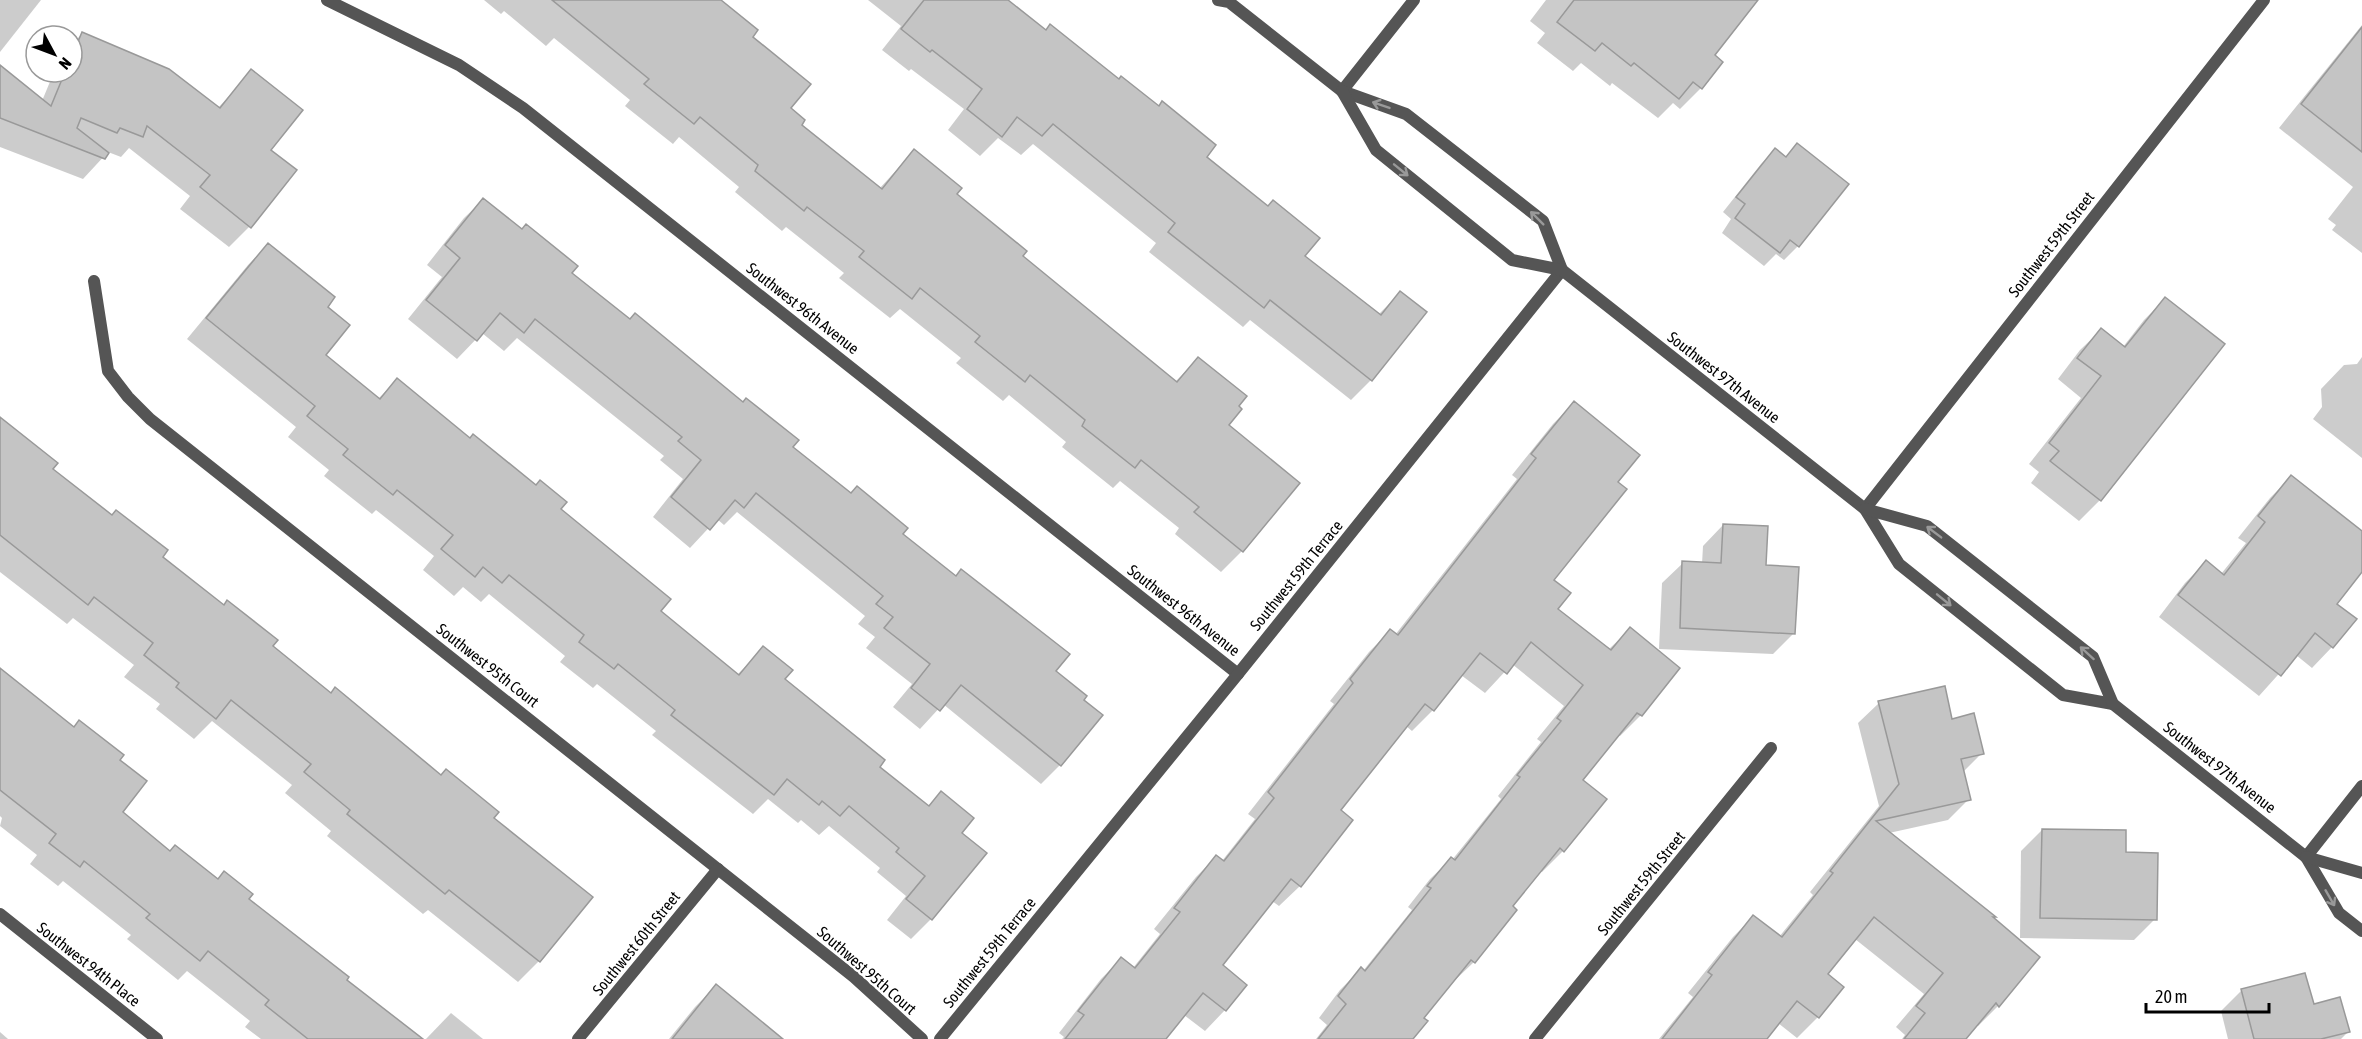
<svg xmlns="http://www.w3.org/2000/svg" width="2362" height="1039" font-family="'Asap Condensed',sans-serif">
  <rect width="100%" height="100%" fill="#fff"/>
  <g fill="#0003">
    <path d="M0 0H41L0 52Z"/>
    <path d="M484 0H719L751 37 800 125 879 189 914 151 955 194 1021 256 1175 382 1198 359 1227 425 1242 551 1221 572 1175 534 1179 528 1120 481 1113 488 1062 447 1066 442 1009 395 1003 401 956 363 961 358 900 309 890 318 839 278 844 273 786 227 782 231 735 192 739 187 679 137 673 144 625 106 630 100 554 38 546 46 504 11 501 14Z"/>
    <path d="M868 0H1006L1204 157 1303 256 1378 315 1400 293 1425 312 1371 380 1351 400 1250 320 1243 327 1149 252 1156 243 1033 144 1021 155 998 138 980 156 948 130 964 109 911 69 909 71 882 50 901 26Z"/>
    <path d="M1546 0H1753L1713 55 1721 62 1701 88 1680 109 1673 103 1658 118 1612 83 1610 86 1581 63 1573 71 1537 43 1545 33 1530 21Z"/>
    <path d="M2362 25V253L2332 230 2336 225 2328 219 2353 187 2279 128Z"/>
    <path d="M82 34 218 108 252 71 269 150 249 227 229 247 180 209 190 196 129 148 121 157 108 152 83 179 0 147V67L42 101 54 72H72V44Z"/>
    <path d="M1797 145 1798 246 1784 260 1776 254 1764 266 1722 233 1731 219 1723 212 1761 164 1775 150 1785 158Z"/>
    <path d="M483 200 570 273 955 577 961 571 1082 700 1101 716 1060 765 1041 784 943 704 920 729 893 707 912 684 866 648 875 637 858 624 865 616 737 512 724 525 717 519 690 548 653 517 683 479 660 460 664 456 517 338 504 351 482 333 457 359 408 319 442 277 427 265 464 218Z"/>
    <path d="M268 245 326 307 324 355 378 399 397 380 559 510 659 612 737 675 764 648 783 679 878 767 927 807 941 793 960 833 931 919 911 939 887 920 906 896 877 872 880 868 829 826 819 835 801 820 798 823 768 799 753 814 652 735 656 731 597 684 593 688 560 662 565 656 489 594 481 602 463 587 454 596 423 570 434 556 376 510 372 514 324 476 329 470 288 437 296 427 187 339 248 265Z"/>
    <path d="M2165 299 2223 345 2100 500 2079 521 2031 483 2039 472 2029 464 2081 398 2058 379 2080 350 2101 330 2123 347 2144 320Z"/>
    <path d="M2362 357V458L2313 419 2322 407 2321 389 2344 365 2357 364Z"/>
    <path d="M1574 403 1616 483 1552 580 1556 609 1608 650 1630 629 1678 668 1641 715 1620 736 1618 734 1581 780 1605 799 1563 851 1542 872 1540 870 1511 907 1474 962 1453 982 1452 981 1422 1018 1411 1039H1316L1327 1025 1319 1018 1340 990 1361 969 1363 971 1412 910 1408 907 1430 879 1451 859 1452 860 1501 799 1498 796 1541 742 1537 739 1564 706 1512 664 1485 693 1461 675 1433 710 1412 731 1406 726 1338 810 1300 886 1279 906 1272 901 1220 965 1245 985 1225 1010 1205 1031 1184 1015 1164 1039H1062L1064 1037 1059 1033 1101 979 1121 959 1133 968 1160 934 1154 929 1196 877 1216 857 1222 861 1255 819 1248 814 1334 704 1330 701 1369 652 1390 631 1395 635 1517 479 1512 475 1553 424Z"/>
    <path d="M0 429 330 694 492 818 590 897 539 961 518 982 428 910 423 914 327 836 331 831 285 793 292 785 212 721 194 739 156 709 160 704 124 677 134 665 73 618 67 624 0 572Z"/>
    <path d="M2291 477 2362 533V570L2335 604 2332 647 2312 668 2296 655 2259 696 2159 617 2185 583 2206 562 2221 574 2246 543 2238 538 2270 498Z"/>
    <path d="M1723 525 1764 567 1793 634 1773 654 1659 649 1662 583 1683 563 1702 564 1703 546Z"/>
    <path d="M0 670 73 728 79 722 118 760 121 812 170 852 247 900 420 1039H261L245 1027 250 1021 187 971 178 980 127 939 131 935 63 881 58 886 30 864 37 855 0 826 2 818 0 816Z"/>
    <path d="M1879 703 1951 720 1982 753 1963 772 1969 799 1948 820 1889 833 1994 918 1998 1006 1978 1026 1976 1025 1964 1039H1902L1905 1035 1896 1027 1924 994 1855 939 1826 974 1842 987 1818 1017 1797 1038 1778 1023 1765 1039H1659L1693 997 1688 993 1733 937 1753 917 1779 937 1813 895 1810 892 1879 806 1858 723Z"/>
    <path d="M2042 830 2125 854 2155 919 2134 940 2020 938 2021 851Z"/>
    <path d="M716 986 781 1039H669L695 1007Z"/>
    <path d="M2242 990 2313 1006 2348 1032 2341 1039H2228L2221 1011Z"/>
    <path d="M451 1013 483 1039H426Z"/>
    <path d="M0 1032 8 1039H0Z"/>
  </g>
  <g fill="#c4c4c4" stroke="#999" stroke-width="1.5">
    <path d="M552 0H721L758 30 753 37 811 84 791 108 805 120 802 125 882 189 914 149 962 188 957 194 1027 251 1023 256 1177 382 1198 357 1247 396 1239 406 1242 409 1229 425 1300 483 1243 552 1194 512 1199 507 1141 460 1135 468 1082 426 1085 420 1030 375 1025 382 975 342 980 336 920 288 912 299 859 257 864 251 807 207 804 211 755 171 758 165 700 117 694 124 644 84 649 79Z"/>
    <path d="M924 0H1008L1046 30 1050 24 1119 79 1121 76 1159 106 1162 101 1216 145 1207 157 1268 206 1273 200 1320 238 1305 256 1381 315 1400 291 1427 312 1372 381 1270 300 1264 308 1168 232 1175 223 1053 124 1042 136 1017 117 1002 137 967 109 982 89 932 50 930 52 901 29Z"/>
    <path d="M1574 0H1758L1715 55 1723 62 1702 89 1693 82 1679 99 1634 63 1631 66 1602 43 1595 51 1557 22Z"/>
    <path d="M2362 27V152L2301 104Z"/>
    <path d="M82 32 169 69 220 108 251 69 303 110 271 150 297 170 251 228 200 187 210 175 147 126 143 137 120 128 117 133 81 118 77 128 109 153 105 159 0 118V65L51 106 65 72H72V56Z"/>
    <path d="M1797 143 1849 184 1799 247 1790 240 1780 253 1735 218 1745 204 1736 197 1775 148 1786 157Z"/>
    <path d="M483 198 522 229 526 224 578 266 572 273 630 319 635 313 743 402 746 398 799 440 793 447 851 493 857 486 908 528 903 534 956 576 961 569 1070 654 1056 671 1087 696 1084 700 1103 715 1061 766 961 685 940 711 911 688 930 664 884 628 893 617 876 604 883 596 756 493 744 508 735 500 710 530 671 497 701 460 678 441 682 437 535 319 524 333 500 313 477 341 426 300 460 258 445 245Z"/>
    <path d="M268 243 335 297 328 307 350 325 326 355 380 399 397 378 470 438 473 434 536 485 540 480 567 502 561 509 671 599 661 611 739 675 763 646 793 670 785 679 885 760 880 767 929 806 941 791 974 818 962 833 987 853 932 920 906 899 925 876 896 852 899 848 849 806 840 816 822 801 819 805 787 779 774 795 671 715 675 710 618 664 614 669 579 642 584 635 509 575 502 583 483 567 475 577 441 549 453 535 397 490 393 495 343 455 348 449 307 416 315 406 206 318Z"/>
    <path d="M2165 297 2225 344 2101 501 2050 461 2059 451 2049 443 2101 376 2077 358 2101 328 2125 347Z"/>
    <path d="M1574 401 1640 455 1618 482 1627 489 1554 580 1571 593 1558 609 1611 650 1630 627 1680 668 1642 716 1637 713 1583 780 1607 799 1564 852 1560 848 1513 906 1517 910 1475 963 1471 960 1424 1018 1428 1021 1413 1039H1318L1346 1004 1338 996 1361 967 1365 971 1431 888 1427 886 1451 857 1455 860 1520 777 1517 775 1561 721 1557 718 1583 685 1531 642 1507 674 1480 653 1434 711 1425 704 1341 810 1353 820 1301 887 1291 879 1223 965 1247 985 1226 1011 1203 993 1166 1039H1065L1084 1015 1078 1011 1121 957 1135 968 1180 912 1174 908 1216 855 1224 861 1274 798 1268 792 1353 683 1350 679 1390 629 1398 635 1536 458 1531 454Z"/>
    <path d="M0 417 58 463 53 469 112 515 116 510 168 550 163 557 224 605 227 600 278 640 273 646 331 693 335 687 441 775 446 769 472 790 499 812 494 818 593 897 540 962 449 890 445 894 347 814 350 810 304 772 311 764 231 700 216 719 176 687 179 683 144 655 153 643 94 597 88 605 0 535Z"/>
    <path d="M2291 475 2362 531V572L2337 604 2357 619 2333 648 2315 633 2281 676 2178 595 2206 560 2224 575 2265 522 2258 516Z"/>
    <path d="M1723 524 1768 526 1766 565 1799 567 1795 634 1680 628 1682 561 1721 563Z"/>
    <path d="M0 668 74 727 79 720 124 755 120 760 147 781 123 812 170 851 175 845 218 879 224 871 253 894 249 899 349 977 347 980 423 1039H308L265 1005 269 1000 208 951 200 961 146 918 150 914 84 861 80 867 49 843 56 834 0 790Z"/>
    <path d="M1945 686 1952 719 1974 713 1984 754 1961 759 1971 800 1876 821 1996 917H1993L2040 957 1999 1007 1996 1003 1966 1039H1904L1925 1013 1916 1006 1943 973 1874 917 1828 974 1844 987 1819 1018 1797 1001 1767 1039H1662L1712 975 1708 972 1753 915 1782 937 1833 873 1830 871 1899 784 1878 701Z"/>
    <path d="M2042 829 2126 830V852L2158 853 2157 920 2040 918Z"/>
    <path d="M2305 973 2314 1004 2340 997 2350 1032 2321 1039H2254L2241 989Z"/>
    <path d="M716 984 783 1039H672Z"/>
  </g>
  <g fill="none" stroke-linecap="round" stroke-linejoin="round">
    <g stroke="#555" stroke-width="12">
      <path d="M327 0 459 65 523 108 1238 674"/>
      <path d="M1342 91 1414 0"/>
      <path d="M94 281 108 371 128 397 150 419 854 977 922 1039"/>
      <path d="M1865 509 2264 0"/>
      <path d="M2306 857 2362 786"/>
      <path d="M0 914 157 1039"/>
      <path d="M578 1039 718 869"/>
      <path d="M940 1039 1238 674 1562 270"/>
      <path d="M1535 1039 1771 748"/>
    </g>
    <g stroke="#555" stroke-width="12">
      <path d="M1218 0 1229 2 1342 91 1406 114 1543 221 1562 270"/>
      <path d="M1342 91 1376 150 1512 260 1562 270 1865 509 1899 564 2063 695 2113 704"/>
      <path d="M1865 509 1927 526 2093 657 2113 704 2306 857 2339 913 2362 931"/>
      <path d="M2306 857 2362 873"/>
    </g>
  </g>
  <defs><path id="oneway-shaft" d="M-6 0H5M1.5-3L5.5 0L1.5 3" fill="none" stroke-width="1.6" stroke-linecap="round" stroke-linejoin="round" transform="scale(1.5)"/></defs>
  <g stroke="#999">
    <use href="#oneway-shaft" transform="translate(1381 105) rotate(-161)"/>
    <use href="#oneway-shaft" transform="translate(1401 170) rotate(39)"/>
    <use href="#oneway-shaft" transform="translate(1537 218) rotate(-135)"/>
    <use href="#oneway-shaft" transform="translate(1934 532) rotate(-143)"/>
    <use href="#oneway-shaft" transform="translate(1944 600) rotate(39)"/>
    <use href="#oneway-shaft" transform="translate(2087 653) rotate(-138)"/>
    <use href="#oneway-shaft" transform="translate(2330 898) rotate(60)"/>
  </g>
  <g text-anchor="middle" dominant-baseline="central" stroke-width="4.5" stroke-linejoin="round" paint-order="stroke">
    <g font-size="16" fill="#000" stroke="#fff">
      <text transform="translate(2051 244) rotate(-52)">Southwest 59th Street</text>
      <text transform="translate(803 308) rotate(38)">Southwest 96th Avenue</text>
      <text transform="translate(1724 377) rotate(38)">Southwest 97th Avenue</text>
      <text transform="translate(1296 575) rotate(-51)">Southwest 59th Terrace</text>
      <text transform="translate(1184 610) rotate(38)">Southwest 96th Avenue</text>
      <text transform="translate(488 665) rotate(38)">Southwest 95th Court</text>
      <text transform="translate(2220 767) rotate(38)">Southwest 97th Avenue</text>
      <text transform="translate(1641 883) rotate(-51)">Southwest 59th Street</text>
      <text transform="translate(636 943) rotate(-51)">Southwest 60th Street</text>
      <text transform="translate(989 952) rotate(-51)">Southwest 59th Terrace</text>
      <text transform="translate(89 964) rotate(38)">Southwest 94th Place</text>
      <text transform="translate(867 970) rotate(41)">Southwest 95th Court</text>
    </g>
  </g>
  <g transform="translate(54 54) rotate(131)"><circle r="28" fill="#ffffff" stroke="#999999" stroke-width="1.5"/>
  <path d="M0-4.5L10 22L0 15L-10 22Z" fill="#000000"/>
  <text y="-9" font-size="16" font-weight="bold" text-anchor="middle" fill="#000000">N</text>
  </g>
  <path d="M2146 1003v9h123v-9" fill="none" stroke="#000000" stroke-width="3"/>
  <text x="2155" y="1003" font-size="18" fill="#000000" stroke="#ffffff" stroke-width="4.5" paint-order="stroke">20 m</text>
</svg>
